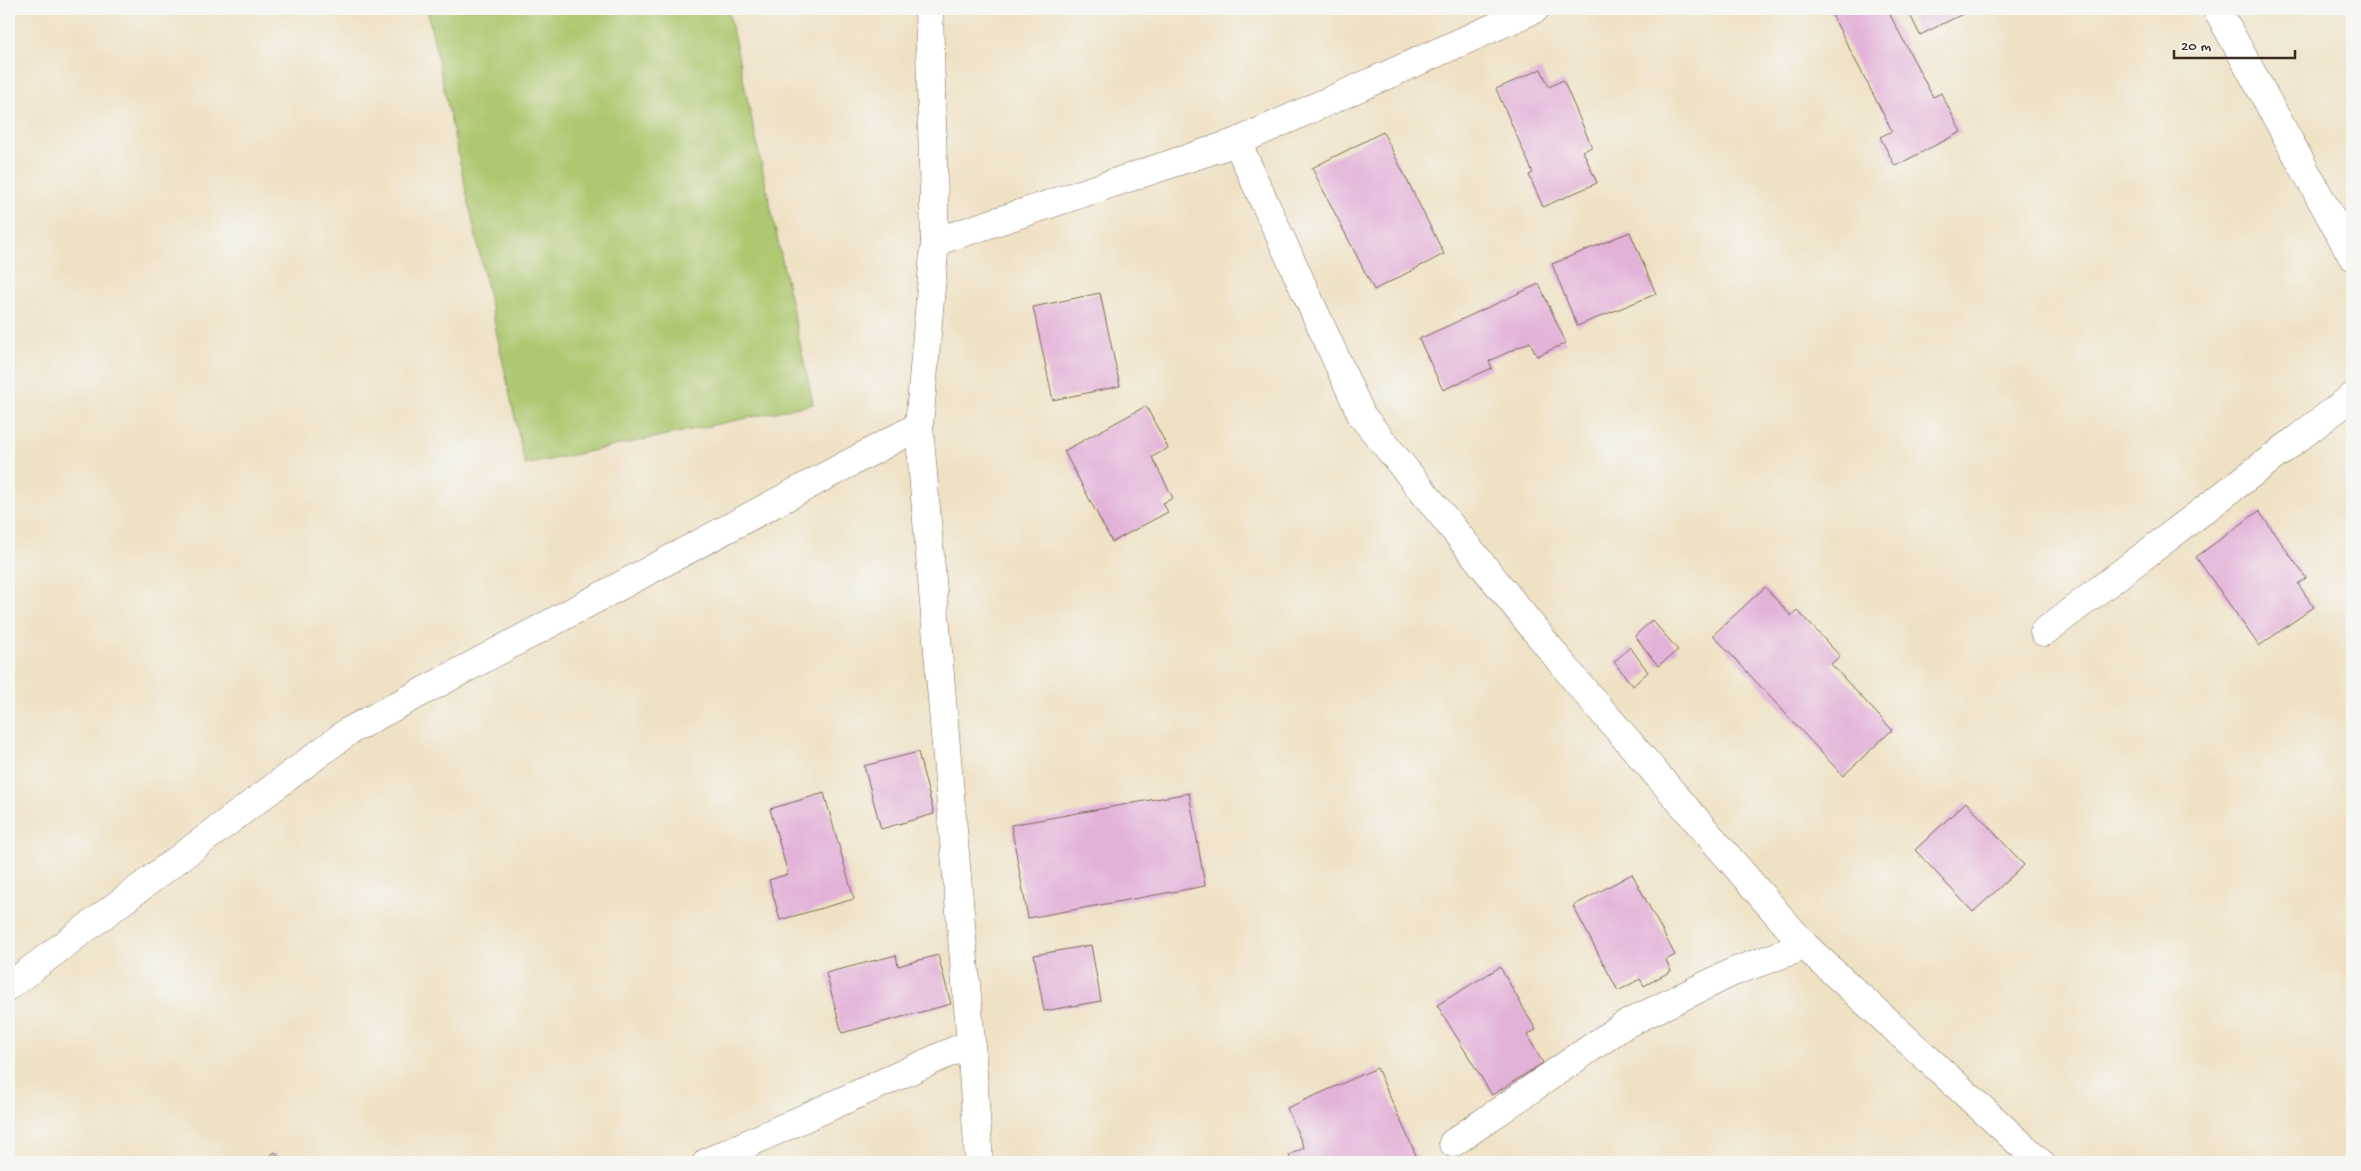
<svg xmlns="http://www.w3.org/2000/svg" width="2361" height="1171" font-family="'Gochi Hand',sans-serif">
  <rect width="100%" height="100%" fill="#f6f6f2"/>
  <filter id="ink" filterUnits="userSpaceOnUse"><feTurbulence type="fractalNoise" baseFrequency=".02" numOctaves="2"/><feDisplacementMap in="SourceGraphic" scale="10" xChannelSelector="R" yChannelSelector="G"/><feConvolveMatrix kernelMatrix="1 2 1 2 8 2 1 2 1" color-interpolation-filters="sRGB"/></filter>
  <filter id="wash" filterUnits="userSpaceOnUse"><feTurbulence type="fractalNoise" baseFrequency=".0096" numOctaves="4" result="noise"/><feDisplacementMap in="SourceGraphic" scale="20" xChannelSelector="R" yChannelSelector="G"/><feGaussianBlur stdDeviation="1.12" result="paint"/><feColorMatrix in="noise" values="0 0 0 0 0 0 0 0 0 0 0 0 0 0 0 0 0 1.4 0 .05"/><feComposite in="paint" operator="in"/></filter>
  <g filter="url(#wash)">
    <rect width="100%" height="100%" fill="#efe1c4"/>
    <path fill="#adc86f" stroke="#747946" d="M427 9H728L813 404 525 465Z"/>
    <g id="blocks">
      <g fill="#e3b2d8">
        <path d="M1829 9H1887L1933 97 1941 93 1961 132 1895 166 1880 137 1892 131Z"/>
        <path d="M1907 9H1973L1920 35Z"/>
        <path d="M1541 69 1549 87 1563 80 1592 147 1583 151 1597 183 1543 207 1529 175 1533 173 1496 89Z"/>
        <path d="M1383 132 1444 254 1374 290 1312 168Z"/>
        <path d="M1630 232 1656 294 1577 326 1552 264Z"/>
        <path d="M1539 284 1566 343 1537 356 1530 342 1489 361 1492 368 1443 390 1419 339Z"/>
        <path d="M1100 293 1120 386 1053 400 1033 307Z"/>
        <path d="M1146 406 1168 448 1152 457 1173 498 1163 503 1168 512 1112 542 1064 451Z"/>
        <path d="M2259 511 2306 578 2298 584 2314 607 2259 646 2196 557Z"/>
        <path d="M1765 587 1791 616 1797 610 1840 656 1831 664 1892 730 1843 776 1713 635Z"/>
        <path d="M1652 620 1678 650 1658 666 1635 636Z"/>
        <path d="M1630 647 1648 672 1633 686 1614 662Z"/>
        <path d="M918 752 934 814 881 829 864 766Z"/>
        <path d="M824 793 854 899 780 920 769 880 788 874 770 809Z"/>
        <path d="M1189 793 1205 886 1028 918 1011 825Z"/>
        <path d="M1966 802 2024 865 1973 912 1915 850Z"/>
        <path d="M1632 874 1675 955 1666 960 1671 971 1644 986 1640 979 1618 991 1573 906Z"/>
        <path d="M1091 945 1101 1001 1044 1011 1034 955Z"/>
        <path d="M896 955 898 966 938 955 951 1004 842 1033 826 973Z"/>
        <path d="M1500 967 1536 1030 1527 1035 1543 1063 1492 1095 1437 1005Z"/>
        <path d="M1377 1068 1419 1162H1292L1289 1155 1304 1148 1287 1108Z"/>
        <path d="M275 1152 282 1162H260Z"/>
      </g>
    </g>
  </g>
  <g filter="url(#ink)">
    <use href="#blocks" fill-opacity="0" stroke="#7a6a58" stroke-width="1"/>
    <g fill="none" stroke-linecap="round" stroke-linejoin="round">
      <defs>
        <g id="minor">
          <path d="M929 9 935 242 919 426 971 1043 979 1162"/>
          <path d="M2217 9 2352 256"/>
          <path d="M1237 142 1362 416 1577 682 1805 946 2040 1162"/>
          <path d="M935 242 1237 142 1535 9"/>
          <path d="M2044 632 2352 397"/>
          <path d="M9 986 349 731 919 426"/>
          <path d="M1453 1143 1624 1025 1733 972 1805 946"/>
          <path d="M707 1162 971 1043"/>
        </g>
      </defs>
      <use href="#minor" stroke="#7a6a58" stroke-width="29"/>
      <use href="#minor" stroke="#fff" stroke-width="28"/>
    </g>
  </g>
  <rect width="2361" height="1171" fill="none" stroke="#f6f6f2" stroke-width="30"/>
  <path d="M2174 50v8h121v-8" fill="none" stroke="#3b2a1e" stroke-width="2.5"/>
  <text x="2181" y="50" font-size="15" fill="#3b2a1e" stroke="#f6f6f2" stroke-width="4" paint-order="stroke">20 m</text>
</svg>
